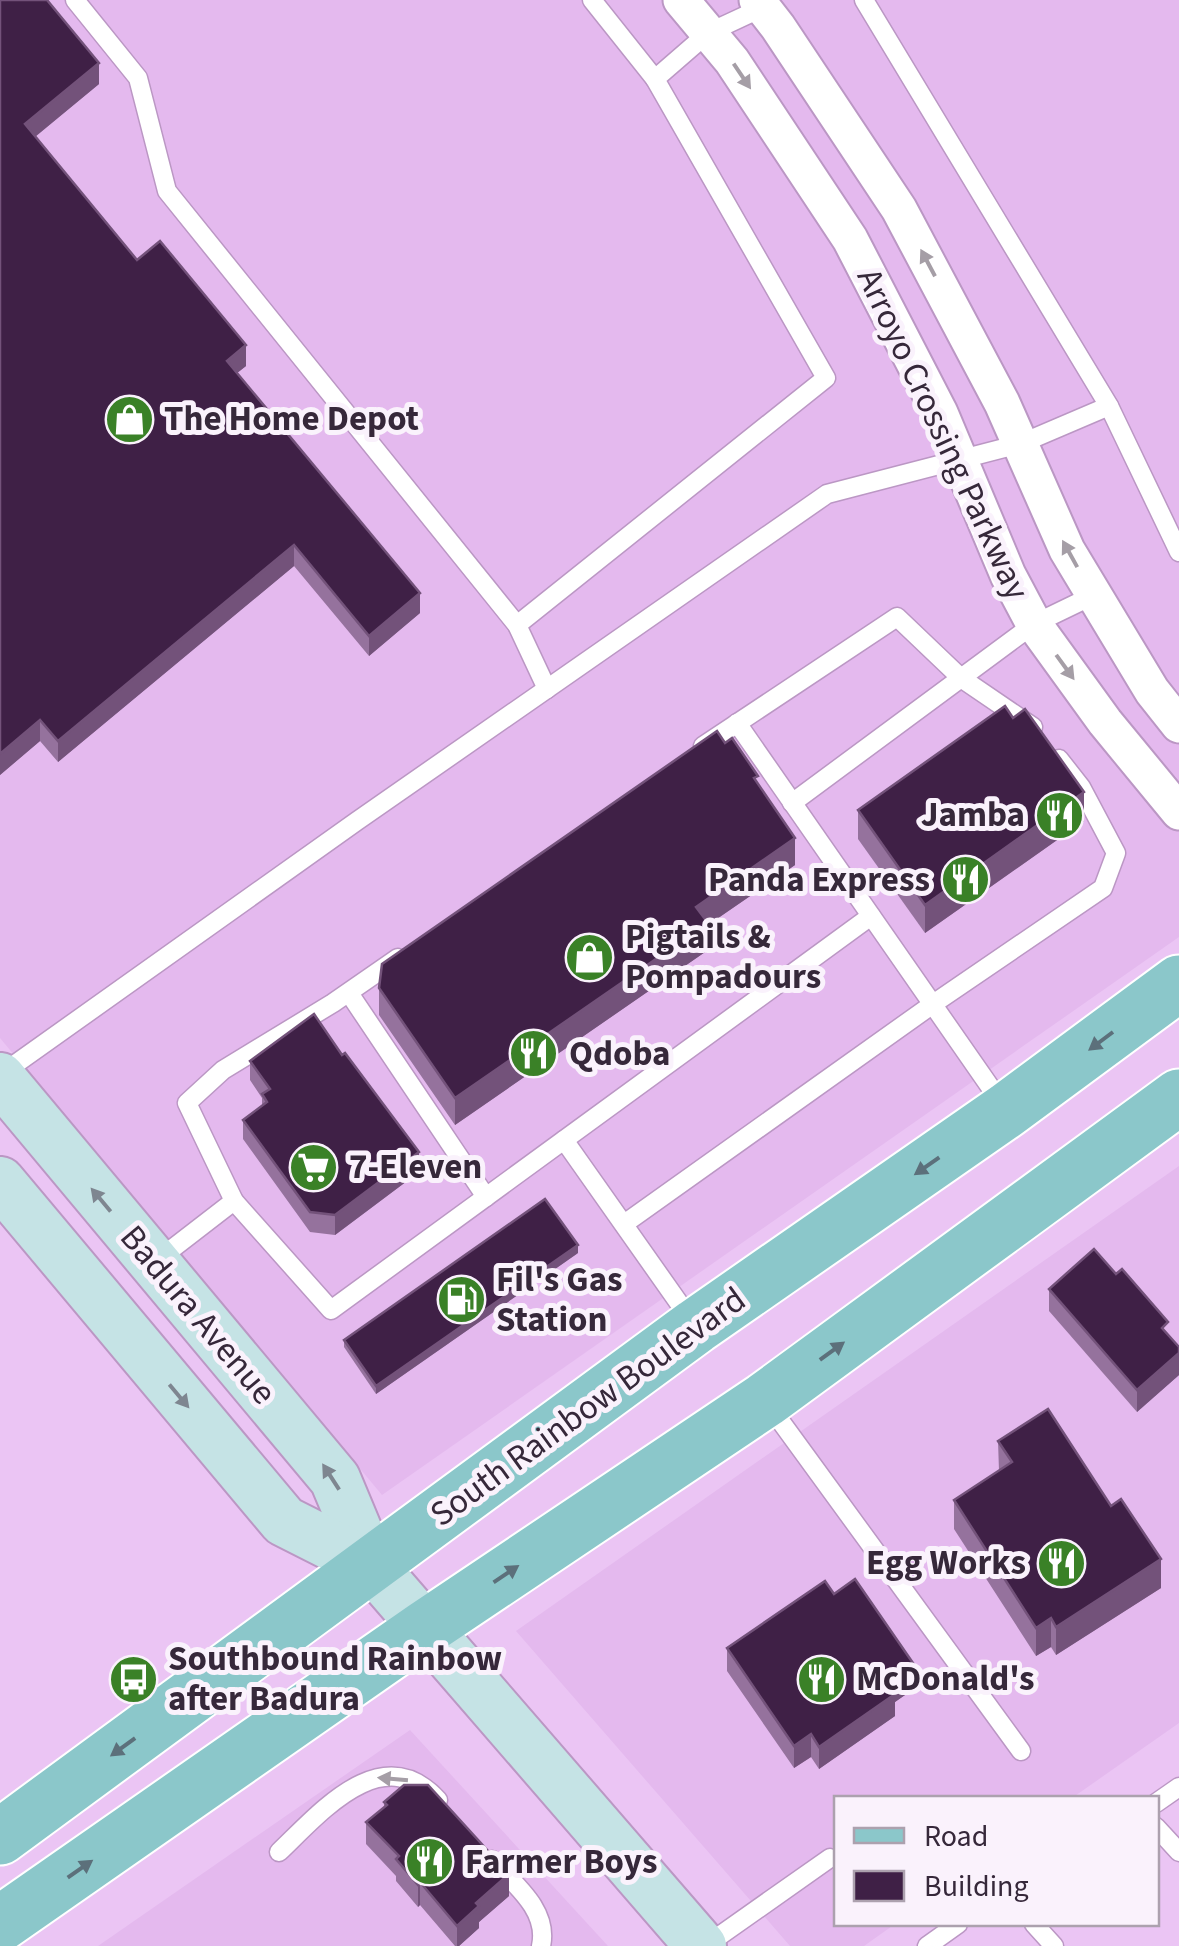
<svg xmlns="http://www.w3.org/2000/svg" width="1179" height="1946" font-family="'Source Sans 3',sans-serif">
  <rect width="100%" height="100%" fill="#ebc5f4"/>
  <g fill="#e4b9ee">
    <path d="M0 0H1179V937L382 1495 0 1038Z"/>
    <path d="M1179 1166V1723L1072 1798H836V1924H895L864 1946H790L516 1631Z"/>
    <path d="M410 1730 608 1946H98Z"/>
  </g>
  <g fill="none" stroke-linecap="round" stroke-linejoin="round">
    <defs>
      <g id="service">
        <path d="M75 0 138 78 167 191 517 625 547 689"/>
        <path d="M592 0 655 79"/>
        <path d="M864 0 1109 406 1179 552"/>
        <path d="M517 625 826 378 655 79 708 33 766 6"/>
        <path d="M737 723 1002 1104"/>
        <path d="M703 746 897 617 961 678 1033 727"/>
        <path d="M792 803 1034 624 1094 595"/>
        <path d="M398 958 333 1003 223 1070 187 1103 234 1201 331 1310 871 916"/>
        <path d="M349 993 486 1197"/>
        <path d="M0 1075 357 821 827 494 1020 444 1109 406"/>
        <path d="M564 1140 693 1323"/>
        <path d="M624 1224 933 1004 1103 888 1116 853 1081 787 1059 759"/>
        <path d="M155 1262 234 1201"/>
        <path d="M768 1404 1021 1751"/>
        <path d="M1156 1803 1179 1787"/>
        <path d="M1156 1827 1179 1852"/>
        <path d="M279 1852C321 1812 382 1739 438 1800"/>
        <path d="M492 1860C514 1884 549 1910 541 1946"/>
        <path d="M1034 1924 1054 1946"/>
        <path d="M705 1946 830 1858"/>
        <path d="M927 1946 958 1924"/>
      </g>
      <g id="minor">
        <path d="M681 0 732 61 850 239 940 413 1008 575 1034 624 1105 722 1179 812"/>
        <path d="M757 0 778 27 899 209 1002 403 1067 550 1152 691 1179 725"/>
      </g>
      <g id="secondary">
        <path d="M0 1078 335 1479 371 1565 701 1946"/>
        <path d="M0 1182 284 1521 371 1565"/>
      </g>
      <g id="primary">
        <path d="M0 1837 696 1326 1007 1110 1179 983"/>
        <path d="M0 1924 425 1628 765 1400 1179 1097"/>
      </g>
    </defs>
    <use href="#service" stroke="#bb97c4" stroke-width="21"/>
    <use href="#minor" stroke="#bb97c4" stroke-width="39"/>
    <use href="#secondary" stroke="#bb97c4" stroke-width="54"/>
    <use href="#primary" stroke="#fff" stroke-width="59"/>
    <use href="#service" stroke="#fff" stroke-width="18"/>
    <use href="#minor" stroke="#fff" stroke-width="35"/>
    <use href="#secondary" stroke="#c5e3e5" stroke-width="50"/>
    <use href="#primary" stroke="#8bc7ca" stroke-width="55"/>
  </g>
  <g fill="#95729d">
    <path d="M0 0 99 84 35 137 137 260 246 366 237 373 420 613 369 656 294 566 58 762 40 741 0 775Z"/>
    <path d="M1013 718 1084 821 925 933 858 839V810Z"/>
    <path d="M758 784 795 865 708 925V950L455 1125 379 1015V988Z"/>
    <path d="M250 1061 419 1172 335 1235 310 1232 243 1139V1120L262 1105V1098L250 1080Z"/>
    <path d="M578 1253 376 1394 344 1347V1340Z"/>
    <path d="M1049 1289 1168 1335 1179 1347V1375L1137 1412 1049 1311Z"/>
    <path d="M998 1441 1161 1588 1056 1655 1051 1647 1036 1656 954 1529V1500L999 1471Z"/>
    <path d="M834 1594 915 1688 895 1702V1716L819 1769 811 1757 794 1768 727 1671V1648Z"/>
    <path d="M384 1802 509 1896 479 1922V1928L459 1946H455L420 1905 418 1907 396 1881V1876L366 1844V1822L384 1807Z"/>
  </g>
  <g fill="#73527a">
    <path d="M99 63V84L25 145V124Z"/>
    <path d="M246 345V366L227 381V361Z"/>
    <path d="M294 545V566L58 762V741Z"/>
    <path d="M420 593V613L369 656V636Z"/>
    <path d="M40 720V741L0 775V754Z"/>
    <path d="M1084 792V821L925 933V905Z"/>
    <path d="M795 838V865L708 925V950L455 1125V1098L696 907Z"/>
    <path d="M419 1152V1172L335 1235V1215Z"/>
    <path d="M578 1245V1253L376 1394V1386Z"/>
    <path d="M1179 1353V1375L1137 1412V1390Z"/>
    <path d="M1161 1559V1588L1056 1655V1627Z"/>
    <path d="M1051 1618V1647L1036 1656V1628Z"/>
    <path d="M915 1666V1688L895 1702V1716L819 1769V1747L889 1684Z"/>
    <path d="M811 1734V1757L794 1768V1746Z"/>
    <path d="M509 1874V1896L479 1922V1928L459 1946H457V1926L476 1903Z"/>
    <path d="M420 1882V1905L418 1907V1885Z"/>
  </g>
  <g fill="#3f2046" stroke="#73527a" stroke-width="2.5">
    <path d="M0 0H47L99 63 25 124 137 260 160 241 246 345 227 361 420 593 369 636 294 545 58 741 40 720 0 754Z"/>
    <path d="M1005 706 1013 718 1025 709 1084 792 925 905 858 810Z"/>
    <path d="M717 731 725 743 732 738 758 776 754 778 795 838 696 907 708 923 455 1098 379 988 382 964Z"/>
    <path d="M314 1014 342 1055 345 1053 419 1152 335 1215 310 1212 243 1120 267 1102 262 1094 270 1089 250 1061Z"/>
    <path d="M545 1199 578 1245 376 1386 344 1340Z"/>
    <path d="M1094 1249 1116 1274 1122 1269 1168 1322 1162 1328 1179 1347V1353L1137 1390 1049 1289Z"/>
    <path d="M1048 1409 1111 1506 1121 1499 1161 1559 1056 1627 1051 1618 1036 1628 954 1500 1012 1462 998 1441Z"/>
    <path d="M855 1579 915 1666 889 1684 895 1694 819 1747 811 1734 794 1746 727 1648 825 1581 834 1594Z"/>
    <path d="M404 1785H428L509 1874 476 1903 479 1906 457 1926 420 1882 418 1885 396 1859 399 1856 366 1822 387 1805 384 1802Z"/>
  </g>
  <defs><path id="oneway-solid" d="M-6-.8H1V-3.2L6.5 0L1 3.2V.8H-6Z" transform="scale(2.5)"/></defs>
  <g fill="#a59ea6">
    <use href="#oneway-solid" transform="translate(742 76) rotate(56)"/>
    <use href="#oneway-solid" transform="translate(928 263) rotate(-118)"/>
    <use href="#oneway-solid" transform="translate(1070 554) rotate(-119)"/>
    <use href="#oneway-solid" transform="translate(1065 667) rotate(54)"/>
    <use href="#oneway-solid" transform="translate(393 1779) rotate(-175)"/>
  </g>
  <g fill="#5c707b">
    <use href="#oneway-solid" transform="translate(1101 1041) rotate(143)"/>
    <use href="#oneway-solid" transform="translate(927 1166) rotate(145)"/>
    <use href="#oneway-solid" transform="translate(832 1351) rotate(-36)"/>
    <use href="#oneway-solid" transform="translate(506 1574) rotate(-34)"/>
    <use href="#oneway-solid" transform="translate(123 1747) rotate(144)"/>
    <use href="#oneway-solid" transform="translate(80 1869) rotate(-35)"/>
  </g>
  <g fill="#7e8690">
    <use href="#oneway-solid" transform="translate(101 1200) rotate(-130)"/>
    <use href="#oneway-solid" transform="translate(179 1396) rotate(50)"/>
    <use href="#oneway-solid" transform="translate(331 1477) rotate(-123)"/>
  </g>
  <defs>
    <symbol id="shop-disc" viewBox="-11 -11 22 22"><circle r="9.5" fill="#3a8127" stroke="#faf2fc"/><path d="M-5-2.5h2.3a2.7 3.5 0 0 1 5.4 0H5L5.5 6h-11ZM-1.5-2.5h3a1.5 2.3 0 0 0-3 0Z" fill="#fff"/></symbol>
    <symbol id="restaurant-disc" viewBox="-11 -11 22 22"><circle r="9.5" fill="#3a8127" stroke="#faf2fc"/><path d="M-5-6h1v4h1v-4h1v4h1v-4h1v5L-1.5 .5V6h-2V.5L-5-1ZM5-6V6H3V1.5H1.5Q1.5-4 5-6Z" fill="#fff"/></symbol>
    <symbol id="supermarket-disc" viewBox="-11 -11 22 22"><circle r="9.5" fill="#3a8127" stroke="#faf2fc"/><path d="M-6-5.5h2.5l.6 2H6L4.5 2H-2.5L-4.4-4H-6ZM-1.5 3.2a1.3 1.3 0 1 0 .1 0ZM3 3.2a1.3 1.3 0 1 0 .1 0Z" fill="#fff"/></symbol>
    <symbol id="fuel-disc" viewBox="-11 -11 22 22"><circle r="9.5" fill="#3a8127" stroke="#faf2fc"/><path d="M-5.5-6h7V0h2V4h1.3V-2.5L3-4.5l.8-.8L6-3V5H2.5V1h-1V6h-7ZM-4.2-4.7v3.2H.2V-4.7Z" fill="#fff"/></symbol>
    <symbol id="bus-disc" viewBox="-11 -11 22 22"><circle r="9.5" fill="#3a8127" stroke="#faf2fc"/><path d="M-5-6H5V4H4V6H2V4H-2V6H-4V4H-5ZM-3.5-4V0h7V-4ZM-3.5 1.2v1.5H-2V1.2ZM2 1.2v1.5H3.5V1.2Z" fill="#fff"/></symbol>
  </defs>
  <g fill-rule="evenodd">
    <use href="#shop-disc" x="102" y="392" width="55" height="55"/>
    <use href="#restaurant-disc" x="1032" y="788" width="55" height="55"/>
    <use href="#restaurant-disc" x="938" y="852" width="55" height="55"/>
    <use href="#shop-disc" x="562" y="930" width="55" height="55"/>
    <use href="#restaurant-disc" x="506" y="1026" width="55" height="55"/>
    <use href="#supermarket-disc" x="286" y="1140" width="55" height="55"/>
    <use href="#fuel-disc" x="434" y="1272" width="55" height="55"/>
    <use href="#restaurant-disc" x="1034" y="1536" width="55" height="55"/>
    <use href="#bus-disc" x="106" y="1652" width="55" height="55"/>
    <use href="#restaurant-disc" x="794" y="1652" width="55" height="55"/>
    <use href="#restaurant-disc" x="402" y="1834" width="55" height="55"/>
  </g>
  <g text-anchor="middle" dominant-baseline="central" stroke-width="10" stroke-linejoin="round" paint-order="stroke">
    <g font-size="35" font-weight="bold" fill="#36283a" stroke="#faf2fc" text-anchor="start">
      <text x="164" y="419">The Home Depot</text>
      <text x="1025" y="815" text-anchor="end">Jamba</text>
      <text x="930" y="880" text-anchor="end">Panda Express</text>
      <text x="625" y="937">Pigtails &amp;<tspan x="625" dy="40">Pompadours</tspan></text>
      <text x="569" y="1054">Qdoba</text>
      <text x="349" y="1167">7-Eleven</text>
      <text x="496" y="1280">Fil's Gas<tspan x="496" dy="40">Station</tspan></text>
      <text x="1026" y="1563" text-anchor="end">Egg Works</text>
      <text x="168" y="1659">Southbound Rainbow<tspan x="168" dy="40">after Badura</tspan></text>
      <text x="856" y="1679">McDonald's</text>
      <text x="465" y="1862">Farmer Boys</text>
    </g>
    <g font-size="35" fill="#36283a" stroke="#faf2fc">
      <text transform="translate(943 434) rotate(65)">Arroyo Crossing Parkway</text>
      <text transform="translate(198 1315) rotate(50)">Badura Avenue</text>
      <text transform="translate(588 1407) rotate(-36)">South Rainbow Boulevard</text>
    </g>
  </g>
  <rect x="834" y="1796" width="325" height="130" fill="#faf2fc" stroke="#aca1ae" stroke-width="2.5"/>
  <rect x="854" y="1828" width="50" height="15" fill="#8bc7ca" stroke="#aca1ae" stroke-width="2.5"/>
  <text x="924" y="1846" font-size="30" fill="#36283a">Road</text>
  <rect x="854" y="1871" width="50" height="30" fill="#3f2046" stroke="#aca1ae" stroke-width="2.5"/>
  <text x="924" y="1896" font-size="30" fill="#36283a">Building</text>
</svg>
